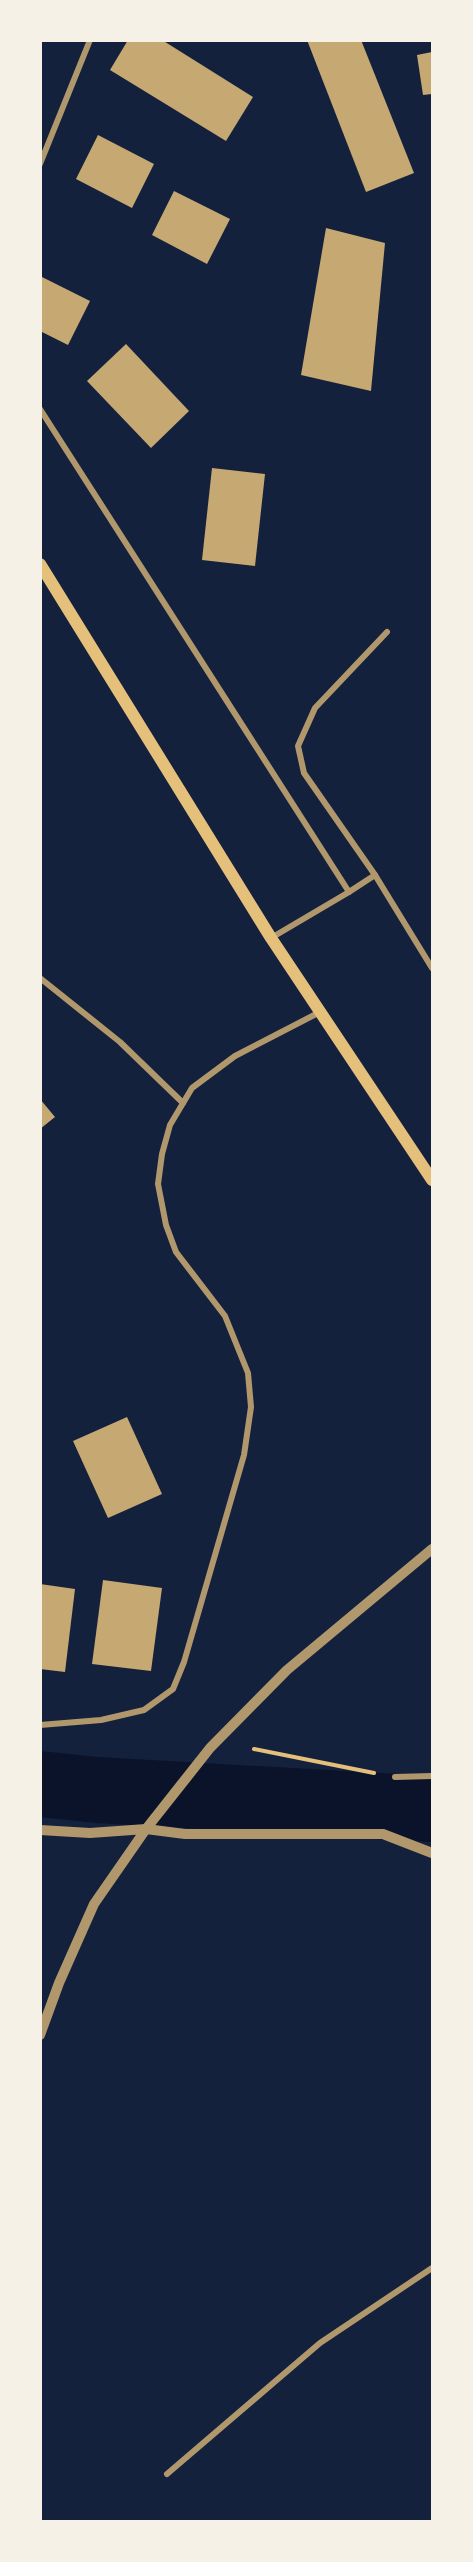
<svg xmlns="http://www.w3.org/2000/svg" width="473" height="2562" font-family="Rubik,sans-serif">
  <rect width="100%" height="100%" fill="#14213d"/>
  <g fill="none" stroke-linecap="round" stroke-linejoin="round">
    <path stroke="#0b132b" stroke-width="66" d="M40 1784 97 1790 432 1809"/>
  </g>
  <g fill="#c6a872">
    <path d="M128 40H162L253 97 226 141 110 70Z"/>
    <path d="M307 40H361L414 173 366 192Z"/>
    <path d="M432 52V94L423 95 417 55Z"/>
    <path d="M98 135 154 164 132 208 76 179Z"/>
    <path d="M174 191 230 219 207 264 152 235Z"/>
    <path d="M326 228 385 243 371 391 301 375Z"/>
    <path d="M40 276 90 301 68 345 40 331Z"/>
    <path d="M126 344 189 411 151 448 87 381Z"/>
    <path d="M212 468 265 474 255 566 202 560Z"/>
    <path d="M40 1099 55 1117 40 1129Z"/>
    <path d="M127 1417 162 1494 108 1518 73 1441Z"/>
    <path d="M103 1580 162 1588 151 1671 92 1664Z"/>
    <path d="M40 1584 75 1589 65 1672 40 1669Z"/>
  </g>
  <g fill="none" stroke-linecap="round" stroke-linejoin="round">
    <path stroke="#e5c07b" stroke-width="4" d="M254 1749 374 1773"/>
    <g stroke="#b1986c" stroke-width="6">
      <path d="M40 164 90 40"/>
      <path d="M40 409 349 892 375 875 432 968"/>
      <path d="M375 875 304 773 298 746 315 708 387 632"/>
      <path d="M271 938 349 892"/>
      <path d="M40 978 120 1042 183 1103"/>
      <path d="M40 1725 101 1720 144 1710 173 1689 184 1662 244 1455 251 1407 248 1373 225 1316 176 1252 166 1225 158 1184 162 1154 170 1125 192 1088 235 1056 320 1012"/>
      <path d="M395 1777 432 1776"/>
      <path d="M167 2474 320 2343 432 2268"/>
    </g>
    <g stroke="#b1986c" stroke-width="10">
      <path d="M40 1830 90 1833 146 1829 185 1834H383L432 1853"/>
      <path d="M40 2035 59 1983 94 1904 146 1829 210 1748 287 1670 432 1549"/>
    </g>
    <path stroke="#e5c07b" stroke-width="12" d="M40 564 271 938 432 1180"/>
  </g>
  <rect width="473" height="2562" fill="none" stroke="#f6f1e7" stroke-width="84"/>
</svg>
